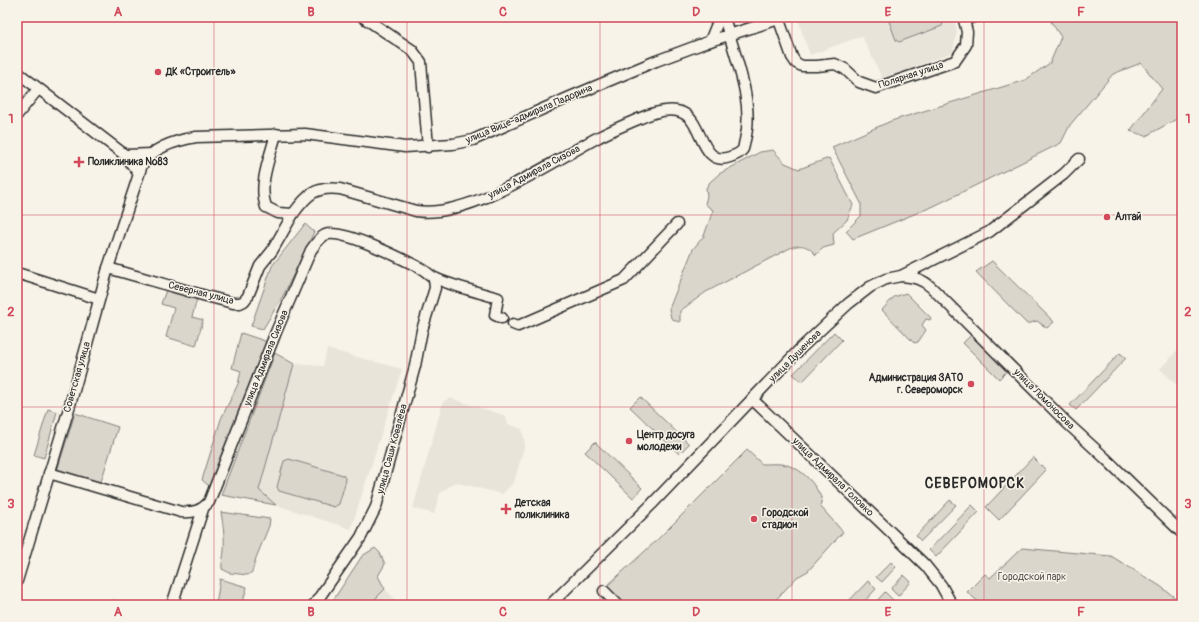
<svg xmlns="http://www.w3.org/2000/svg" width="1199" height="622" font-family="Pangolin,sans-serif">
  <rect width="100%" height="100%" fill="#f7f3e8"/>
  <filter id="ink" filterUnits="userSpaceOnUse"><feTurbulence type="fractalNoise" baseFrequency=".025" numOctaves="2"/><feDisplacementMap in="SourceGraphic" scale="8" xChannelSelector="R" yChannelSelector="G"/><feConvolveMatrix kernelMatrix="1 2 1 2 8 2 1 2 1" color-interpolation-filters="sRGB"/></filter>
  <g filter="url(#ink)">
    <g fill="#e8e4da">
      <path d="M797 17H953L957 30 953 52 883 80 862 36 810 55Z"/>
      <path d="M1182 345V390L1160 369Z"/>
      <path d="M327 349 402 369 351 529 276 505 259 490 294 364 323 366Z"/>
      <path d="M450 398 506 416 508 424 522 429 525 444 514 482 502 494 455 482 440 493 434 514 413 508 443 402Z"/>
      <path d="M385 589 401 605H369Z"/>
      <path d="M112 598 135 605H110Z"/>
    </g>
    <g fill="#dad6cc" stroke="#82807c">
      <path d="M895 17H941L943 23 942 26 899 42 896 40 889 21 891 19Z"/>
      <path d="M1048 17H1182V116L1146 136 1130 131 1162 89 1141 63 1113 74 1070 125 1061 143 934 206 853 239 846 231 861 216V203L832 147 891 121 1025 80 1050 63 1061 37Z"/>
      <path d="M773 150 785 163 799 169 829 158 853 205 847 220 833 233 834 245 823 248 816 255C808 246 802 243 790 248L706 292 680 311V321L678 322 671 318 669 309 693 249 704 236 713 210 705 204 707 196 706 188 710 182 719 174 760 152Z"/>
      <path d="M305 224 314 232 284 294 263 329 251 326 272 266Z"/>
      <path d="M992 261 1054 322 1047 328 1037 321 1027 324 976 272Z"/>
      <path d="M166 290 197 299 192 317 203 320 196 346 166 337 174 308 161 304Z"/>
      <path d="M906 293 931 318 930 320 926 319 922 325 926 330 918 342 914 343 882 310 894 297Z"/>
      <path d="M834 332 842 340 802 382 793 374Z"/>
      <path d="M241 333 268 342 209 486 202 480 221 419 238 384 241 371 232 368Z"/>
      <path d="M971 335 1007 371 999 379 963 343Z"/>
      <path d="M275 353 294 364 259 490 276 505 221 495Z"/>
      <path d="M1120 353 1126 358 1076 410 1070 405Z"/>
      <path d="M640 397 689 444 679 454 630 407Z"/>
      <path d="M48 409 57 412 44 458 34 455Z"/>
      <path d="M75 413 118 427 100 485 57 471Z"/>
      <path d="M595 442 642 488 633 498 585 452Z"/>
      <path d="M747 450 762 464C770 464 780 463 787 465 804 470 815 484 822 499L820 506 843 532 808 571 797 577 771 605H626L607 586 656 541Z"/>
      <path d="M1033 457 1046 470 999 520 986 507Z"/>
      <path d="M289 459 343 475 346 480 339 504 334 507 279 491 277 487 284 461Z"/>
      <path d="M950 500 956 505 921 541 916 536Z"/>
      <path d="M972 505 979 512 936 557 929 550Z"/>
      <path d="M221 512 270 519 269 526 256 558 252 572 248 575 230 573 222 569C221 562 224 557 224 550 225 537 223 525 221 512Z"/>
      <path d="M375 548 380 553 385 564 378 576 385 589 369 605H330L362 556Z"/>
      <path d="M1022 548 1111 556 1160 586 1182 603V605H982L967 592 985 574 990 578Z"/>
      <path d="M891 562 896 567 882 582 876 577Z"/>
      <path d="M904 575 911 582 898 596 891 589Z"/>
      <path d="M220 579 247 587 242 605H216Z"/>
      <path d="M868 581 876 589 861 605H845Z"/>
      <path d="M885 592 896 603 894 605H873Z"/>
    </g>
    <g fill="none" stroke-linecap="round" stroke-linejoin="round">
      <defs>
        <g id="minor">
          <path d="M363 17 412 50 421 62 428 147"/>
          <path d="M778 17 792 57 796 63 802 66H817L835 64 845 69 859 82 876 88 955 61 966 45 967 32 964 20 973 17"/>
          <path d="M710 41 717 24 718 17"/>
          <path d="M17 72 125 155 139 174"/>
          <path d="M17 115 38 89"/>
          <path d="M276 134C270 157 258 184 266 207L278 213 293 214C307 195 315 186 340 189L416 211C468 219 549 164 595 139 608 132 622 126 636 120 649 114 669 106 683 113 703 122 701 168 730 157 735 155 740 154 743 149 744 147 744 143 745 140 755 102 734 54 724 17"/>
          <path d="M125 155 152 154"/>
          <path d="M108 268 206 296 233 303H240L244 301 248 296 260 266 272 251 293 214"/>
          <path d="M17 273 99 299"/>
          <path d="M901 276C914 277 922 279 931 287L1067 423 1105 458 1182 533"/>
          <path d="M513 324 518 326 624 280 677 224"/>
          <path d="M752 399 925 565 941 585 952 605"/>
          <path d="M49 473 181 512C193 513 201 511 209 502L276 332 311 250C315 245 319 238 325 235 342 228 405 260 422 269 427 272 431 277 437 279 456 287 478 292 498 298L495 315 502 318"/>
          <path d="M17 581 70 405 108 268 139 174C140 170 142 165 144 162 155 146 179 140 196 137L305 134 405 147 453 144 473 140 570 97 656 61 710 41 779 19"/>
          <path d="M604 591 618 605"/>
          <path d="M172 605 203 509"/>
          <path d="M314 605 361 537 376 507 415 366 422 330 435 288 434 278"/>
          <path d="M550 605 652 504 801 348 848 304 870 287 886 279 901 276 989 232 1064 174 1079 159"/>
        </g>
      </defs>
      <use href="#minor" stroke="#2b2b2b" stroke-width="13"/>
      <use href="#minor" stroke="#f7f3e8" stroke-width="10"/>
    </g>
  </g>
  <path fill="none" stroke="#d1495b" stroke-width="1" stroke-opacity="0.55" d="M214 17V605M407 17V605M600 17V605M792 17V605M984 17V605M17 215H1182M17 407H1182"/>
  <g fill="#d1495b" stroke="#f7f3e8" stroke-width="1.5">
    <circle cx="158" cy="72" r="4"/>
    <path d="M77 156h4v4h4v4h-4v4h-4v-4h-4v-4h4z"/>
    <circle cx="1107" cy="217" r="4"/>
    <circle cx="971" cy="384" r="4"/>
    <circle cx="629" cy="441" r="4"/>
    <path d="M504 503h4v4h4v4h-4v4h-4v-4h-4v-4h4z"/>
    <circle cx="754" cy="519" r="4"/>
  </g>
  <g text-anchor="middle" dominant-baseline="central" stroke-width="3" stroke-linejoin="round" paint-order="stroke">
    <g font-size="10" font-weight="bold" fill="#2b2b2b" stroke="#f7f3e8" text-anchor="start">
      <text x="166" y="72">ДК «Строитель»</text>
      <text x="88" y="162">Поликлиника №83</text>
      <text x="1115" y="217">Алтай</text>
      <text x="963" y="378" text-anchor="end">Администрация ЗАТО<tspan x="963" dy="12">г. Североморск</tspan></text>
      <text x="637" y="435">Центр досуга<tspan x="637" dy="12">молодежи</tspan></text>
      <text x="515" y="503">Детская<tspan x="515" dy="12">поликлиника</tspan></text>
      <text x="762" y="513">Городской<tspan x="762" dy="12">стадион</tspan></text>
    </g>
    <g font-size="10" fill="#2b2b2b" stroke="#f7f3e8">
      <text transform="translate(911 75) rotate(-18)">Полярная улица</text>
      <text transform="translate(529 114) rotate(-23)">улица Вице-адмирала Падорина</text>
      <text transform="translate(534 172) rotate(-28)">улица Адмирала Сизова</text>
      <text transform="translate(201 293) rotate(14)">Северная улица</text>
      <text transform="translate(795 356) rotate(-45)">улица Душенова</text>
      <text transform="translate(266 358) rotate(-68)">улица Адмирала Сизова</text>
      <text transform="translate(77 377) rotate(-74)">Советская улица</text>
      <text transform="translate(1044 399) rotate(45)">улица Ломоносова</text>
      <text transform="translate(392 449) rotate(-75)">улица Саши Ковалёва</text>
      <text transform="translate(833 477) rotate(44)">улица Адмирала Головко</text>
    </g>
    <g font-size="10" fill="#575653" stroke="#f7f3e8">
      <text x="1032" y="577">Городской парк</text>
    </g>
    <g font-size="14" font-weight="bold" letter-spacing="1" fill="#2b2b2b" stroke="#f7f3e8">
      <text x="975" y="483">СЕВЕРОМОРСК</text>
    </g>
  </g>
  <rect width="1199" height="622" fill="none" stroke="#f7f3e8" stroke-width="44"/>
  <rect x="22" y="22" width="1155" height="578" fill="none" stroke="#d1495b" stroke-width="1.5"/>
  <g font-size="13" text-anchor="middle" font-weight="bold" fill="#d1495b">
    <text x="118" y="16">A</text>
    <text x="311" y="16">B</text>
    <text x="503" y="16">C</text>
    <text x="696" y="16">D</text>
    <text x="888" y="16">E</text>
    <text x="1081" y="16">F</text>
    <text x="11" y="123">1</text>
    <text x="1188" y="123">1</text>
    <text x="11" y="316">2</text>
    <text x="1188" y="316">2</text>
    <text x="11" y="508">3</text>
    <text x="1188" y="508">3</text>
    <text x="118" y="616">A</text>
    <text x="311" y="616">B</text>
    <text x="503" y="616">C</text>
    <text x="696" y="616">D</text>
    <text x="888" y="616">E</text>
    <text x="1081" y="616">F</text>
  </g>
</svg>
